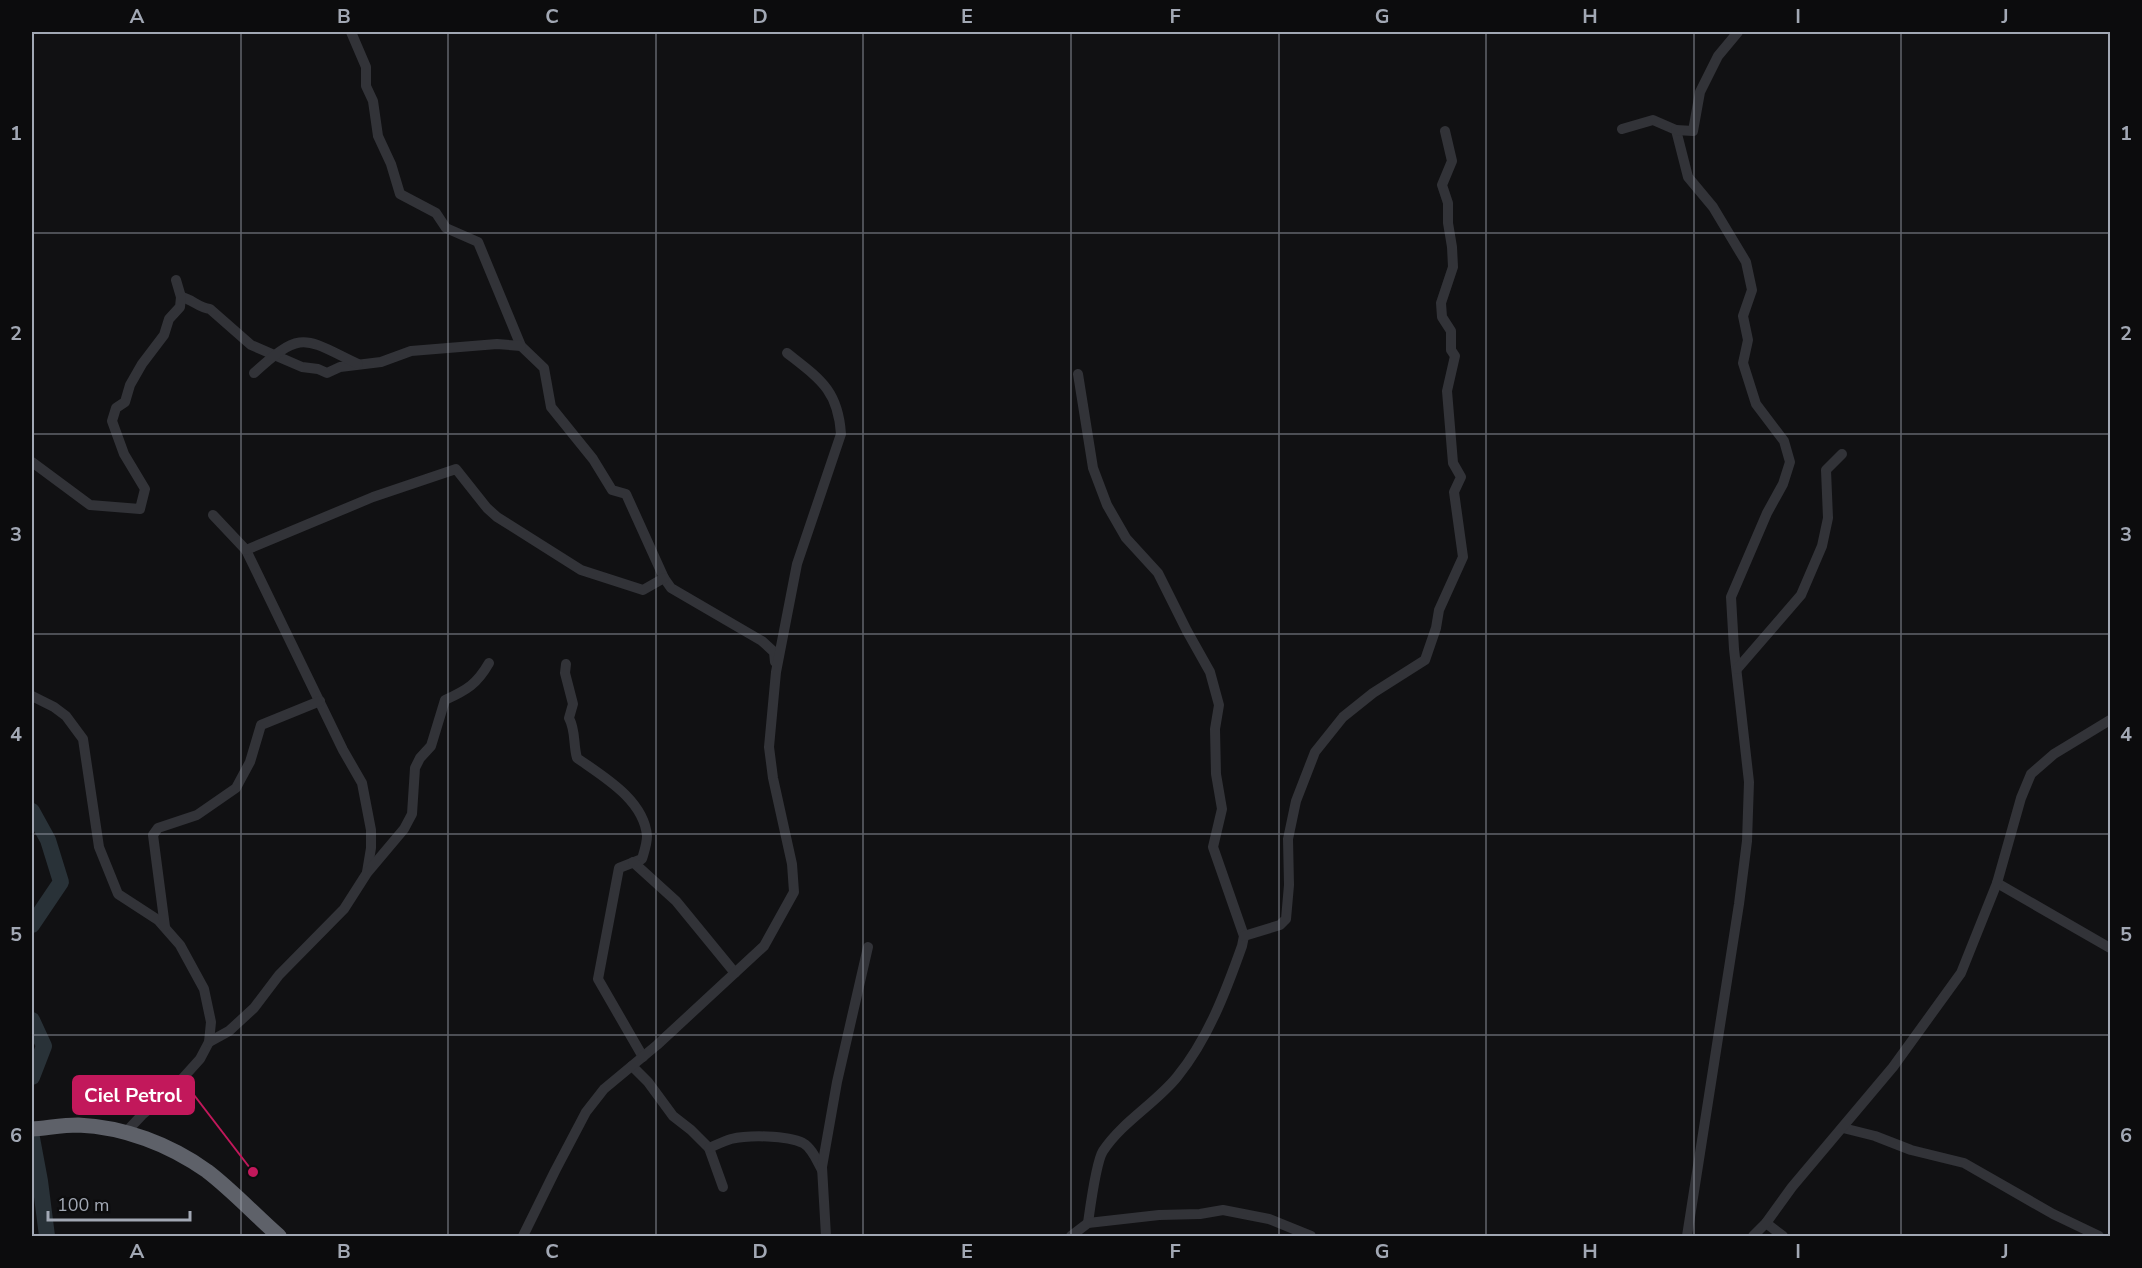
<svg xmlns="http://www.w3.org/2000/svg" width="2142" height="1268" font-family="'Nunito Sans',sans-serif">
  <rect width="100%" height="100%" fill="#111113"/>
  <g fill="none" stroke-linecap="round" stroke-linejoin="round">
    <g stroke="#293238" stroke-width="16">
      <path d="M32 811 48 840 61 882 32 925"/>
      <path d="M32 1020 44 1046 32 1077"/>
      <path d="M32 1138 40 1181 47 1236"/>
    </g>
    <g stroke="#323338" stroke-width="10">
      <path d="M351 32 366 67V86L373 101 378 136 391 164 400 194 436 213 446 228 478 242 521 346 544 368 551 407 593 459 612 490 626 494 664 578 671 588 762 641 774 652 775 662"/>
      <path d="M1622 129 1653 120 1676 130 1688 177 1713 207 1746 262 1752 290 1743 316 1748 340 1743 363 1756 404 1784 441 1790 462 1783 484 1767 513 1731 597 1734 649 1749 782 1747 841 1739 904 1687 1236"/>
      <path d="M1676 130 1693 131 1700 92 1718 56 1738 32"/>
      <path d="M181 297C192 299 199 308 210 309L251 345 302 367 318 369 327 373 340 367 381 362 411 351 497 344 521 346"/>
      <path d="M254 373C302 329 304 338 358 364"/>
      <path d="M1078 374 1093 468 1107 505 1126 538 1158 573 1187 631 1210 672 1219 705 1215 729 1216 774 1222 809 1213 847 1244 936 1242 946C1226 991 1208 1039 1177 1077 1156 1103 1122 1122 1103 1151 1096 1162 1090 1209 1088 1223"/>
      <path d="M32 462 90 505 140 509 145 489 124 454 112 421 116 408 125 402 130 385 142 364 164 335 169 319 180 307 181 297 176 280"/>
      <path d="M213 515 246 550 343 750 362 783 371 830V848L367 872"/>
      <path d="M246 550 373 497 456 469 487 508 497 517 581 570 643 590 664 578"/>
      <path d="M566 664 565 673 573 704 569 718C576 731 573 744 577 758 604 777 644 800 647 836 647 844 644 852 642 859L619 868 598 979 643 1057"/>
      <path d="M1737 669 1801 595 1822 546 1828 518 1826 470 1842 454"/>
      <path d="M32 696 54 707 66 716 83 739 99 847 118 894 158 920 180 945 204 989 211 1022 209 1042 200 1059 173 1089 142 1115 126 1132"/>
      <path d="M633 862 676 901 735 973"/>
      <path d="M1997 883 2110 948"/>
      <path d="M165 927 153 835 158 828 197 815 236 788 250 762 261 725 320 701"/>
      <path d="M1244 936 1280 925 1286 919 1289 885 1288 839 1296 801 1315 752 1343 717 1373 693 1425 660 1436 628 1439 610 1463 557 1454 492 1461 477 1453 463 1447 391 1455 356 1451 350V331L1442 317 1441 303 1453 267 1452 247 1448 223V203L1442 185 1452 161 1445 131"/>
      <path d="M209 1042 229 1031 254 1008 279 975 344 909 367 873 404 829 412 814 415 768 420 758 431 746 445 700C467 690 477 684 489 663"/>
      <path d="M632 1066 648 1082 673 1116 691 1130 709 1148 723 1187"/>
      <path d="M1843 1128 1875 1136 1911 1150 1964 1163 2053 1214 2099 1236"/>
      <path d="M709 1148C716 1145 724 1141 731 1139 748 1135 787 1135 803 1143 812 1148 817 1161 822 1170"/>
      <path d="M1766 1223 1783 1236"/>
      <path d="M523 1236 555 1171 586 1112 604 1089 657 1045 764 946 794 892 792 864 773 778 769 747 776 672 797 564 841 434C838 390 820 379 787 353"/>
      <path d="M826 1236 822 1167 837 1082 868 947"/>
      <path d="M1071 1236 1088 1223 1159 1215 1200 1214 1223 1210 1269 1219 1311 1236"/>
      <path d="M1753 1236 1766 1223 1792 1187 1893 1067 1961 973 1997 883 2021 798 2031 774 2054 754 2110 720"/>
    </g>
    <path stroke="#5e6169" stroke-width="15" d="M32 1129C47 1128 62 1125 78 1125 124 1127 169 1144 207 1171 232 1190 255 1215 279 1236"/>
  </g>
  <path fill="none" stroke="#a2a8b4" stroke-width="1.5" stroke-opacity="0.55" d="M241 32V1236M448 32V1236M656 32V1236M863 32V1236M1071 32V1236M1279 32V1236M1486 32V1236M1694 32V1236M1901 32V1236M32 233H2110M32 434H2110M32 634H2110M32 834H2110M32 1035H2110"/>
  <path fill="none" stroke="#c2185b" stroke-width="2" d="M253 1172L194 1095"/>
  <circle fill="#c2185b" stroke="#0c0c0d" stroke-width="2" cx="253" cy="1172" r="6"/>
  <rect fill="#c2185b" stroke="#c2185b" stroke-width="2" x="73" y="1076" width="121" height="38" rx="6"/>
  <g font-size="20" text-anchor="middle" font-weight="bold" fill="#fff">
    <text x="133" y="1102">Ciel Petrol</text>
  </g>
  <rect width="2142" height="1268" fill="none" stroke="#0c0c0d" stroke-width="66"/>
  <path d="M48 1211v9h142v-9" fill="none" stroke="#a2a8b4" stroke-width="3"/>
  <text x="57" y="1211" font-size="18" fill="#a2a8b4" stroke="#0c0c0d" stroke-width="4.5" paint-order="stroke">100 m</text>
  <rect x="33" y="33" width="2076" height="1202" fill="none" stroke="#a2a8b4" stroke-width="2"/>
  <g font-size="20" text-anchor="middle" font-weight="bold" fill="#a2a8b4">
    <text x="137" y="23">A</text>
    <text x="344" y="23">B</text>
    <text x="552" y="23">C</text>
    <text x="760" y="23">D</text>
    <text x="967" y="23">E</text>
    <text x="1175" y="23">F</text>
    <text x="1382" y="23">G</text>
    <text x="1590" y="23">H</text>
    <text x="1798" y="23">I</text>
    <text x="2005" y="23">J</text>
    <text x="16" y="140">1</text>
    <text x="2126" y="140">1</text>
    <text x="16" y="340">2</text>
    <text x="2126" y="340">2</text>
    <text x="16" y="541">3</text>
    <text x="2126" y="541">3</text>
    <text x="16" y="741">4</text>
    <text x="2126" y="741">4</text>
    <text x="16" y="941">5</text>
    <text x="2126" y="941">5</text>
    <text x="16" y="1142">6</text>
    <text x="2126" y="1142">6</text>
    <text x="137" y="1258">A</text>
    <text x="344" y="1258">B</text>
    <text x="552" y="1258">C</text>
    <text x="760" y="1258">D</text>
    <text x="967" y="1258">E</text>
    <text x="1175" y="1258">F</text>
    <text x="1382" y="1258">G</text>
    <text x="1590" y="1258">H</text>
    <text x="1798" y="1258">I</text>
    <text x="2005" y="1258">J</text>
  </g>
</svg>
